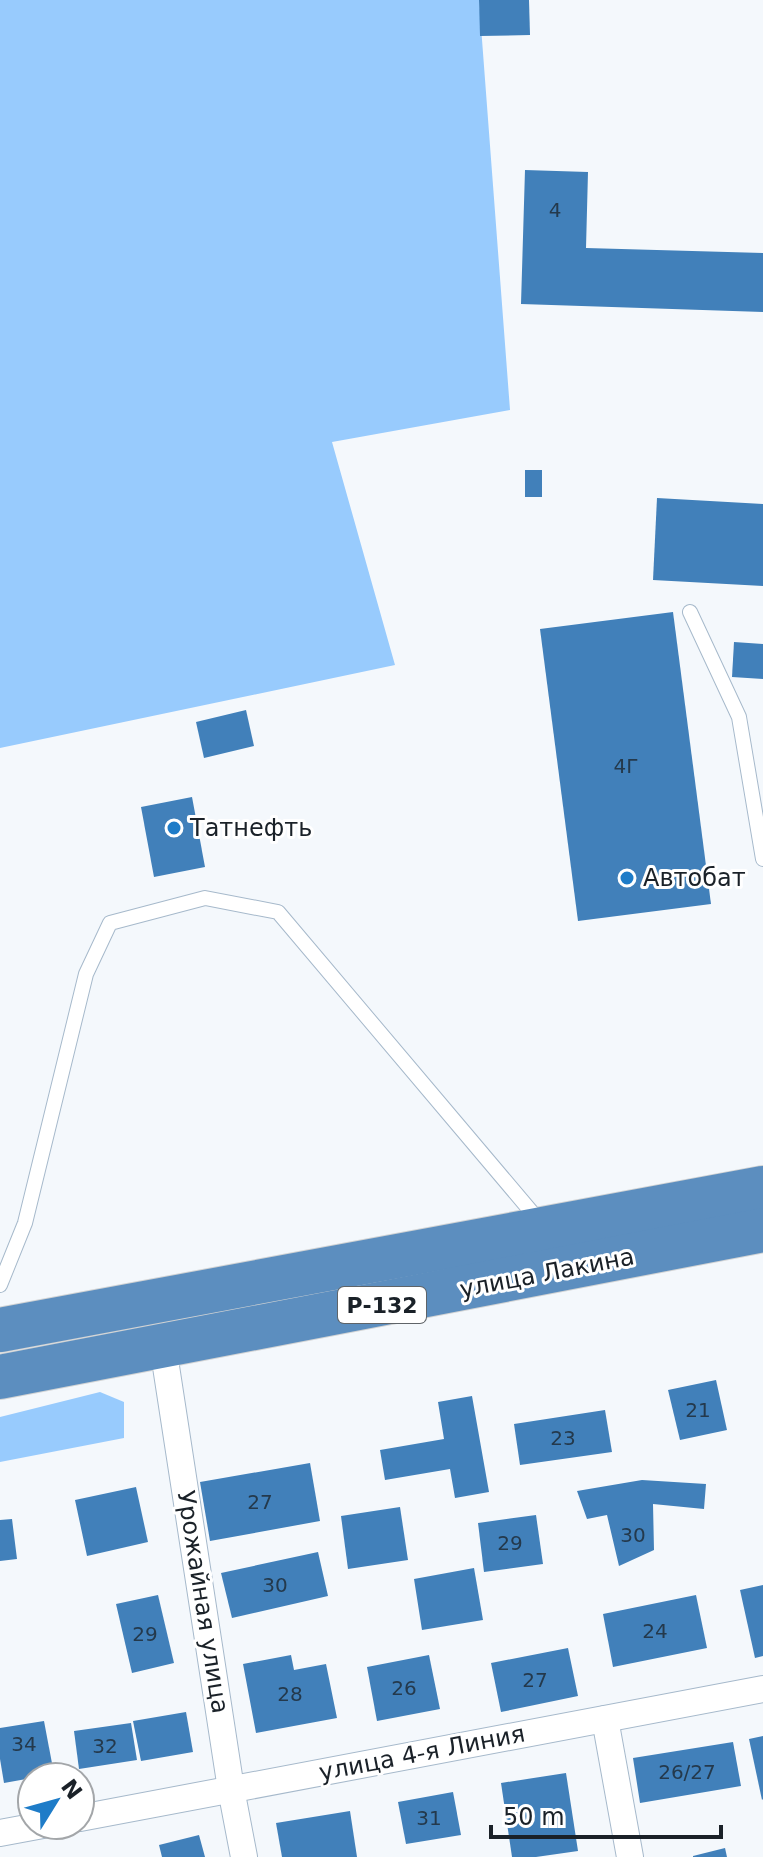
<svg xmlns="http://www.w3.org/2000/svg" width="763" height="1857" font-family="'DejaVu Sans',sans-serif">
  <rect width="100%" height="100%" fill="#f4f8fc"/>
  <g fill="#98cbfd">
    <path d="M0 0H479L510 410 332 442 395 665 0 748Z"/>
    <path d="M100 1392 124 1402V1438L0 1462V1417Z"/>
  </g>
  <g fill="#4180ba">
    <path d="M479 0H529L530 35 480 36Z"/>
    <path d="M525 170 588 172 586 248 763 253V312L521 304Z"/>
    <rect x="525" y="470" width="17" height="27"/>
    <path d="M657 498 763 504V586L653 580Z"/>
    <path d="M673 612 711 904 578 921 540 629Z"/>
    <path d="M734 642 763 644V679L732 677Z"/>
    <path d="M246 710 254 746 204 758 196 722Z"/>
    <path d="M192 797 205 867 154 877 141 807Z"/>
    <path d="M716 1380 727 1430 680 1440 668 1390Z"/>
    <path d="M472 1396 489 1492 455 1498 450 1469 385 1480 380 1450 444 1439 438 1402Z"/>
    <path d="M605 1410 612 1452 520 1465 514 1424Z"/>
    <path d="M310 1463 320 1521 210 1541 200 1482Z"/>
    <path d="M642 1480 706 1484 704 1509 653 1504 654 1550 619 1566 607 1515 587 1519 577 1491Z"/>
    <path d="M136 1487 148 1542 87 1556 75 1500Z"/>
    <path d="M400 1507 408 1560 348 1569 341 1516Z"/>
    <path d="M536 1515 543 1564 484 1572 478 1523Z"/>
    <path d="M12 1519 17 1559 0 1561V1520Z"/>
    <path d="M318 1552 328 1596 232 1618 221 1573Z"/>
    <path d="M474 1568 483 1620 422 1630 414 1579Z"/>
    <path d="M763 1585V1656L755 1658 740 1590Z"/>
    <path d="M158 1595 174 1663 132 1673 116 1604Z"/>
    <path d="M696 1595 707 1648 613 1667 603 1614Z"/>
    <path d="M568 1648 578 1696 501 1712 491 1663Z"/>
    <path d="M291 1655 294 1670 326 1664 337 1718 256 1733 243 1664Z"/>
    <path d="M429 1655 440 1709 377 1721 367 1667Z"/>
    <path d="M186 1712 193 1752 141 1761 133 1721Z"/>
    <path d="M44 1721 54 1774 4 1783 0 1759V1728Z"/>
    <path d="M131 1723 137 1760 79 1769 74 1731Z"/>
    <path d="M763 1736V1799L762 1800 749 1739Z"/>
    <path d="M733 1742 741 1786 640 1803 633 1758Z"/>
    <path d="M566 1773 578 1851 536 1857H512L501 1783Z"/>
    <path d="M453 1792 461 1835 406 1844 398 1802Z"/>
    <path d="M350 1811 357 1857H282L276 1823Z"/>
    <path d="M199 1835 205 1857H162L159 1845Z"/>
    <path d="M725 1848 727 1857H693V1856Z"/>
  </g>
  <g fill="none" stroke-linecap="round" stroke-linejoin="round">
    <defs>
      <g id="lane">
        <path d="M690 612 739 717 763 859"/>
        <path d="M0 1285 25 1223 86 974 110 923 205 898 278 912 540 1222"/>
      </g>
      <g id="street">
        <path d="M163 1347 231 1789 244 1857"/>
        <path d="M605 1719 630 1857"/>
        <path d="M80 1818 763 1689"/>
        <path d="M0 1833 43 1825"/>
      </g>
      <g id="highway">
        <path d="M0 1330 763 1188"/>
        <path d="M0 1377 763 1230"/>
      </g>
    </defs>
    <use href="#lane" stroke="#a6b9cb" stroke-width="16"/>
    <use href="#street" stroke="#a6b9cb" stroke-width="28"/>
    <use href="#highway" stroke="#d1d3d4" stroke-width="46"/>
    <use href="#lane" stroke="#fff" stroke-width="14"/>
    <use href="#street" stroke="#fff" stroke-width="26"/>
    <use href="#highway" stroke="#5c8ebf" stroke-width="44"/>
  </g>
  <g fill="#1e7cc8" stroke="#fff" stroke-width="3">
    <circle cx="174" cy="828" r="8"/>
    <circle cx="627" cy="878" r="8"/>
  </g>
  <g text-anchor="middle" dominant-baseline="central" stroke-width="6" stroke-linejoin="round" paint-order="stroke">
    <g font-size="20" fill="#24394c">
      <text x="555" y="210">4</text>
      <text x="626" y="766">4Г</text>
      <text x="698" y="1410">21</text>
      <text x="563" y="1438">23</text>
      <text x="260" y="1502">27</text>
      <text x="633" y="1535">30</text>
      <text x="510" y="1543">29</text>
      <text x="275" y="1585">30</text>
      <text x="655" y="1631">24</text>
      <text x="145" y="1634">29</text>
      <text x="535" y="1680">27</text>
      <text x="404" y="1688">26</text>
      <text x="290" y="1694">28</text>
      <text x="24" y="1744">34</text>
      <text x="105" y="1746">32</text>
      <text x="687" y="1772">26/27</text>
      <text x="429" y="1818">31</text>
    </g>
    <rect fill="#fff" stroke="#5f6468" stroke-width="2" x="338" y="1287" width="88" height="36" rx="6"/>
    <g font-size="22" font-weight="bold" fill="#1a2128">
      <text x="382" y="1305">Р-132</text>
    </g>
    <g font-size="24" fill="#1a2128" stroke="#fff" text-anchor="start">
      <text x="190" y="828">Татнефть</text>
      <text x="643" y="878">Автобат</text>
    </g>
    <g font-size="24" fill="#1a2128" stroke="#fff">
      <text transform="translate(547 1273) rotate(-11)">улица Лакина</text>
      <text transform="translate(203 1602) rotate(81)">Урожайная улица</text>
      <text transform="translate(422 1753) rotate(-11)">улица 4-я Линия</text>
    </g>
  </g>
  <g transform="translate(56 1801) rotate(53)"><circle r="38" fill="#ffffff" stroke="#a3a6a9" stroke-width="2"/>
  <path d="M0-6L14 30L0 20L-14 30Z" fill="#1e7cc8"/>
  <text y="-12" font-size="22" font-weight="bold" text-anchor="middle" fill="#1a2128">N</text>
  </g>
  <path d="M491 1825v12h230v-12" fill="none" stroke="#1a2128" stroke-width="4"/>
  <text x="503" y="1825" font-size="24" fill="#1a2128" stroke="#ffffff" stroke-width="6" paint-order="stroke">50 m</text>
</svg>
